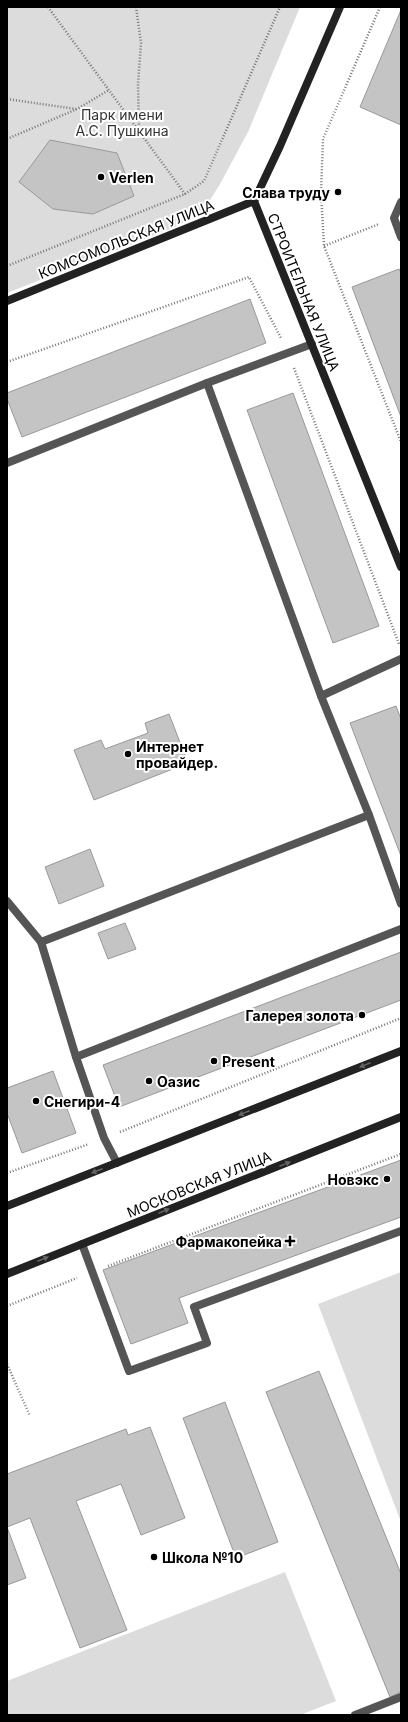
<svg xmlns="http://www.w3.org/2000/svg" width="408" height="1722" font-family="Inter,sans-serif">
  <rect width="100%" height="100%" fill="#fff"/>
  <g fill="#dcdcdc">
    <path d="M7 7H300L248 132 220 184 202 213 175 227 7 293Z"/>
    <path d="M401 1272V1522L318 1304Z"/>
    <path d="M285 1572 336 1701 300 1715H7V1681Z"/>
  </g>
  <g fill="#c4c4c4" stroke="#999">
    <path d="M401 10V125L360 107Z"/>
    <path d="M50 140 117 153 134 196 93 214 53 209 19 182Z"/>
    <path d="M399 269 401 273V417L352 287Z"/>
    <path d="M250 299 266 343 22 437 7 399V393Z"/>
    <path d="M293 393 379 626 333 643 247 410Z"/>
    <path d="M396 706 401 719V856L350 723Z"/>
    <path d="M169 714 188 763 94 800 74 750 101 740 105 749 148 733 145 723Z"/>
    <path d="M90 849 104 886 59 904 45 867Z"/>
    <path d="M125 923 136 949 108 959 98 933Z"/>
    <path d="M401 952V1000L119 1107 103 1065Z"/>
    <path d="M53 1071 76 1133 22 1153 7 1113V1088Z"/>
    <path d="M401 1160V1217L179 1298 188 1323 131 1344 103 1270Z"/>
    <path d="M319 1371 401 1574V1692L390 1697 266 1392Z"/>
    <path d="M225 1402 278 1542 236 1558 183 1418Z"/>
    <path d="M150 1427 185 1518 141 1535 121 1484 76 1501 127 1630 80 1648 30 1518 7 1527V1474L126 1429 128 1435Z"/>
    <path d="M7 1527 26 1578 7 1585Z"/>
  </g>
  <g fill="none" stroke-linecap="round" stroke-linejoin="round">
    <g stroke="#777" stroke-width="2.5" stroke-dasharray="1 2" stroke-linecap="butt">
      <path d="M48 7 185 194"/>
      <path d="M136 7 141 43 138 84 139 130"/>
      <path d="M380 7 323 139 321 193 324 246 401 442"/>
      <path d="M7 99 76 109"/>
      <path d="M7 139 77 109 109 90"/>
      <path d="M324 246 379 224"/>
      <path d="M7 266 185 194 204 181 280 7"/>
      <path d="M7 362 249 277 281 338"/>
      <path d="M294 368 399 644"/>
      <path d="M120 1132 401 1018"/>
      <path d="M7 1173 89 1144"/>
      <path d="M108 1266 401 1154"/>
      <path d="M7 1306 77 1278"/>
      <path d="M7 1364 30 1416"/>
    </g>
    <g stroke="#555" stroke-width="8">
      <path d="M401 202 394 218 401 237"/>
      <path d="M207 383 321 696"/>
      <path d="M7 463 207 383 312 344"/>
      <path d="M401 659 321 696 369 815 401 904"/>
      <path d="M7 901 41 942 369 815"/>
      <path d="M41 942 76 1057"/>
      <path d="M117 1163 104 1138 76 1057 401 929"/>
      <path d="M82 1244 129 1371 207 1343 194 1307 401 1231"/>
      <path d="M355 1715 401 1697"/>
    </g>
    <g stroke="#222" stroke-width="8">
      <path d="M340 7 280 146 254 201 401 567"/>
      <path d="M7 301 254 201"/>
      <path d="M7 1206 401 1051"/>
      <path d="M7 1274 401 1117"/>
    </g>
  </g>
  <defs><path id="oneway-solid" d="M-6-.8H1V-3.2L6.5 0L1 3.2V.8H-6Z"/></defs>
  <g fill="#646464">
    <use href="#oneway-solid" transform="translate(365 1065) rotate(158)"/>
    <use href="#oneway-solid" transform="translate(244 1113) rotate(158)"/>
    <use href="#oneway-solid" transform="translate(285 1164) rotate(-22)"/>
    <use href="#oneway-solid" transform="translate(97 1171) rotate(159)"/>
    <use href="#oneway-solid" transform="translate(164 1211) rotate(-22)"/>
    <use href="#oneway-solid" transform="translate(43 1259) rotate(-22)"/>
  </g>
  <g fill="#000" stroke="#fff" stroke-width="1.5">
    <circle cx="101" cy="177" r="4"/>
    <circle cx="338" cy="192" r="4"/>
    <circle cx="128" cy="754" r="4"/>
    <circle cx="362" cy="1015" r="4"/>
    <circle cx="214" cy="1061" r="4"/>
    <circle cx="149" cy="1081" r="4"/>
    <circle cx="36" cy="1101" r="4"/>
    <circle cx="387" cy="1179" r="4"/>
    <path d="M288 1235h4v4h4v4h-4v4h-4v-4h-4v-4h4z"/>
    <circle cx="154" cy="1557" r="4"/>
  </g>
  <g text-anchor="middle" dominant-baseline="central" stroke-width="4" stroke-linejoin="round" paint-order="stroke">
    <g font-size="14" fill="#333" stroke="#fff">
      <text x="122" y="114">Парк имени<tspan x="122" dy="16">А.С. Пушкина</tspan></text>
    </g>
    <g font-size="14" font-weight="bold" fill="#000" stroke="#fff" text-anchor="start">
      <text x="109" y="177">Verlen</text>
      <text x="330" y="192" text-anchor="end">Слава труду</text>
      <text x="136" y="746">Интернет<tspan x="136" dy="16">провайдер.</tspan></text>
      <text x="354" y="1015" text-anchor="end">Галерея золота</text>
      <text x="222" y="1061">Present</text>
      <text x="157" y="1081">Оазис</text>
      <text x="44" y="1101">Снегири-4</text>
      <text x="379" y="1179" text-anchor="end">Новэкс</text>
      <text x="282" y="1241" text-anchor="end">Фармакопейка</text>
      <text x="162" y="1557">Школа №10</text>
    </g>
    <g font-size="14" fill="#000" stroke="#fff">
      <text transform="translate(126 239) rotate(-22)">КОМСОМОЛЬСКАЯ УЛИЦА</text>
      <text transform="translate(304 292) rotate(68)">СТРОИТЕЛЬНАЯ УЛИЦА</text>
      <text transform="translate(199 1184) rotate(-22)">МОСКОВСКАЯ УЛИЦА</text>
    </g>
  </g>
  <rect width="408" height="1722" fill="none" stroke="#000000" stroke-width="16"/>
</svg>
